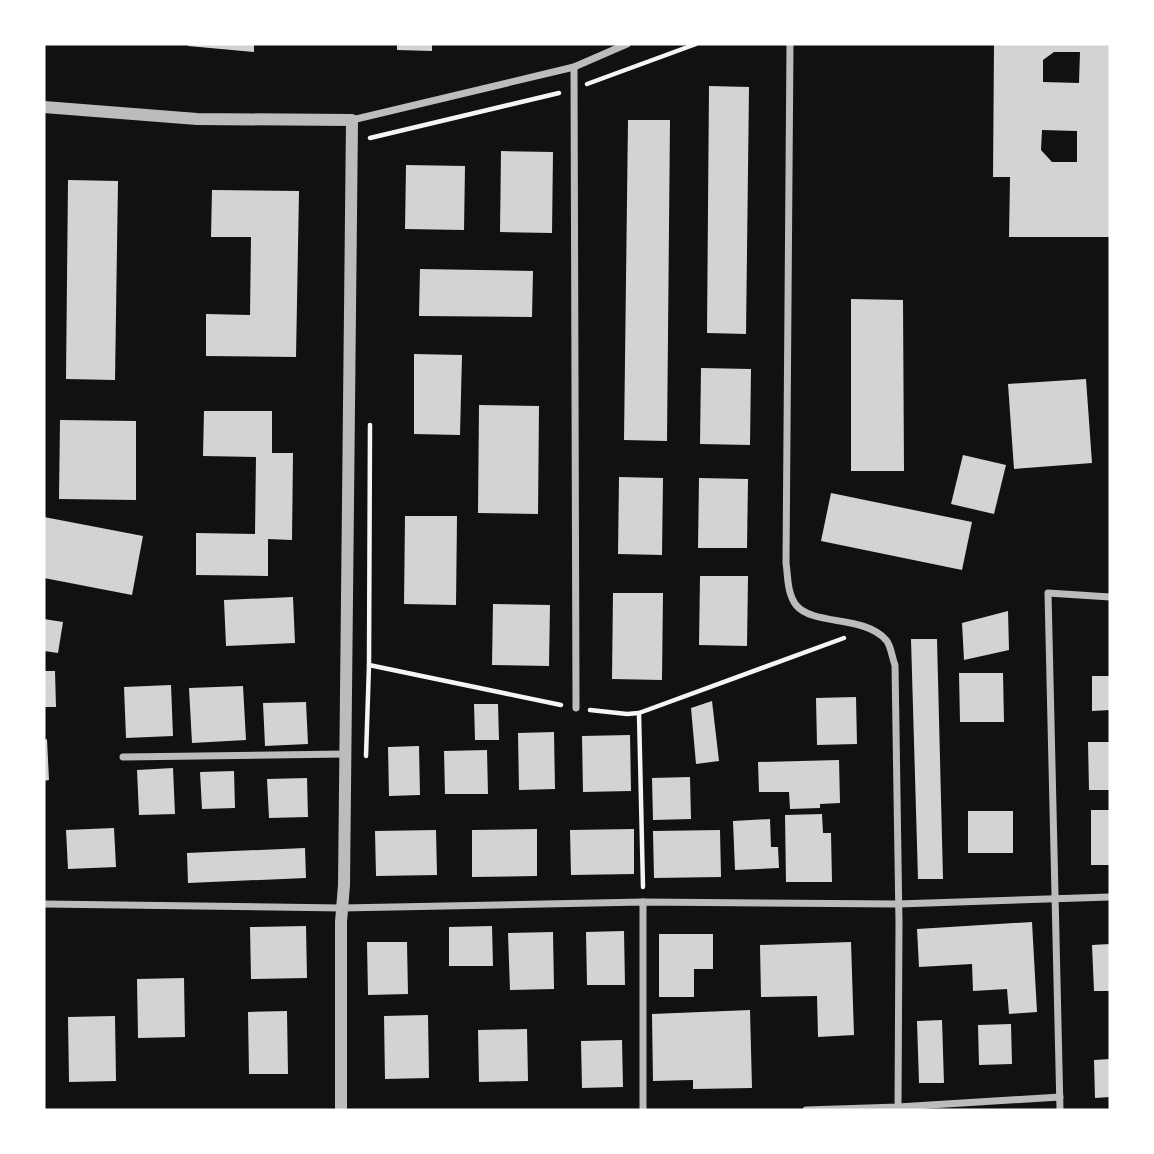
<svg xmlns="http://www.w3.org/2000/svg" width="1154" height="1154" font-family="Overpass,sans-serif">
  <rect width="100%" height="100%" fill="#111"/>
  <g fill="#d3d3d3" fill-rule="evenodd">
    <path d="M188 44H254V52L188 46Z"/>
    <path d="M397 44H432V51L397 50Z"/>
    <path d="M994 44H1110V237H1009L1010 177H993ZM1054 52H1080L1079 83 1043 82V60ZM1042 130 1077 131V162H1052L1041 150Z"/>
    <path d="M709 86 749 87 746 334 707 333Z"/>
    <path d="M628 120H670L667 441 624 440Z"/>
    <path d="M501 151 553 152 552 233 500 232Z"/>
    <path d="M406 165 465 166 464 230 405 229Z"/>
    <path d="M68 180 118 181 115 380 66 379Z"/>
    <path d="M212 190 299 191 296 357 206 356V314L250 315 251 237H211Z"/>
    <path d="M420 269 533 271 532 317 419 316Z"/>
    <path d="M851 299 903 300 904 471H851Z"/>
    <path d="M414 354 462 355 460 435 414 434Z"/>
    <path d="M701 368 751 369 750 445 700 444Z"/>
    <path d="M1086 379 1092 463 1014 469 1008 384Z"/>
    <path d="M479 405 539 406 538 514 478 513Z"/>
    <path d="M204 411H272V453H293L292 540 268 539V576L196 575V533L255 534 256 457 203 456Z"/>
    <path d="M60 420 136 421V500L59 499Z"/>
    <path d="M963 455 1006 465 994 514 951 504Z"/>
    <path d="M619 477 663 478 662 555 618 554Z"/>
    <path d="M699 478 748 479 747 548H698Z"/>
    <path d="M831 493 972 522 962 570 821 541Z"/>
    <path d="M405 516H457L456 605 404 604Z"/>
    <path d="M44 517 143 536 132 595 44 578Z"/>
    <path d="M700 576H748L747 646 699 645Z"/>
    <path d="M613 593H663L662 680 612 679Z"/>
    <path d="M293 597 295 643 226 646 224 600Z"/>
    <path d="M493 604 550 605 549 666 492 665Z"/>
    <path d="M1008 611 1009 650 964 660 962 623Z"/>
    <path d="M44 619 63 622 58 653 44 651Z"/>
    <path d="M911 639H937L943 879H918Z"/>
    <path d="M44 671H55L56 707H44Z"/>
    <path d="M959 673H1003L1004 722H960Z"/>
    <path d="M1092 676H1110V710L1092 711Z"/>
    <path d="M171 685 173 736 126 738 124 687Z"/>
    <path d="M243 686 246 740 192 743 189 688Z"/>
    <path d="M856 697 857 744 817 745 816 698Z"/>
    <path d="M712 701 719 761 696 764 691 708Z"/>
    <path d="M306 702 308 744 265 746 263 703Z"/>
    <path d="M474 704H498L499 740H475Z"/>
    <path d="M554 732 555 789 519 790 518 733Z"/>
    <path d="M630 735 631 791 583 792 582 736Z"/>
    <path d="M47 739 49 780 44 781V740Z"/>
    <path d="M1088 742H1110V790H1089Z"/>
    <path d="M419 746 420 795 389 796 388 747Z"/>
    <path d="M487 750 488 794H445L444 751Z"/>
    <path d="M839 760 840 803 820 804V808L790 809 789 792H759L758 762Z"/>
    <path d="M173 768 175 814 139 815 137 770Z"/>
    <path d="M234 771 235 808 202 809 200 772Z"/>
    <path d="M690 777 691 819 653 820 652 778Z"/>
    <path d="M307 778 308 817 269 818 267 779Z"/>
    <rect x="1091" y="810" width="19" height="55"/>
    <rect x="968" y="811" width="45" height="42"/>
    <path d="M822 814 823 833H831L832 882H786L785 815Z"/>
    <path d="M770 819 771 847H778L779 868 735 870 733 821Z"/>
    <path d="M114 828 116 867 68 869 66 830Z"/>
    <path d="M537 829V876L472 877V830Z"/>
    <path d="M634 829V874L571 875 570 830Z"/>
    <path d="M436 830 437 875 376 876 375 831Z"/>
    <path d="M720 830 721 877 654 878 653 831Z"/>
    <path d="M305 848 306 878 188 883 187 853Z"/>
    <path d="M1032 922 1037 1012 1009 1014 1007 989 973 991 972 964 919 967 917 929Z"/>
    <path d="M306 926 307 978 251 979 250 927Z"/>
    <path d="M492 926 493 966H449V927Z"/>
    <path d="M624 931 625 985H587L586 932Z"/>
    <path d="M553 932 554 989 510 990 508 933Z"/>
    <path d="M659 934H713V969H694V997H659Z"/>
    <path d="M367 942H407L408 994 368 995Z"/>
    <path d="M851 942 854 1035 818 1037 817 996 761 997 760 945Z"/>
    <path d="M1110 944V991H1094L1092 945Z"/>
    <path d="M184 978 185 1037 138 1038 137 979Z"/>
    <path d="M750 1010 752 1088 693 1089V1080L653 1081 652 1014Z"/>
    <path d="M287 1011 288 1074H249L248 1012Z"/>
    <path d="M428 1015 429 1078 385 1079 384 1016Z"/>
    <path d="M115 1016 116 1081 69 1082 68 1017Z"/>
    <path d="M942 1020 944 1083H919L917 1021Z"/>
    <path d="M1011 1024 1012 1064 979 1065 978 1025Z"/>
    <path d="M527 1029 528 1081 479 1082 478 1030Z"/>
    <path d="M622 1040 623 1087 582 1088 581 1041Z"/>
    <path d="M1110 1059V1097L1095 1098 1094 1060Z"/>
  </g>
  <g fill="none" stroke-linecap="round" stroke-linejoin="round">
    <g stroke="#f5f5f5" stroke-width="4.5">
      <path d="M587 84 696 44"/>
      <path d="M370 138 559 93"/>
      <path d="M369 665 561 705"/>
      <path d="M590 710 627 714 639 713 844 638"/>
      <path d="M639 713 643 887"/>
      <path d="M366 756 369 665 370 425"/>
    </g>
    <g stroke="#bcbcbc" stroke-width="7">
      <path d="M790 44 786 563C788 576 787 593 796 605 813 626 865 615 886 640 891 645 892 658 895 665L899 923 898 1110"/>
      <path d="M574 67 576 708"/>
      <path d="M352 120 574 67 627 44"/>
      <path d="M123 757 346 754"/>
      <path d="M643 902V1110"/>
      <path d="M44 904 342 908 643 902 898 904 1110 897"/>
      <path d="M806 1110 898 1107 1060 1097"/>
      <path d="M1060 1110 1048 593 1110 597"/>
    </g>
    <path stroke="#bcbcbc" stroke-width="12" d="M44 107 197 119 352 120 344 885 341 922V1110"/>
  </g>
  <rect width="1154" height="1154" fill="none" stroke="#ffffff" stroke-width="91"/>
</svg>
